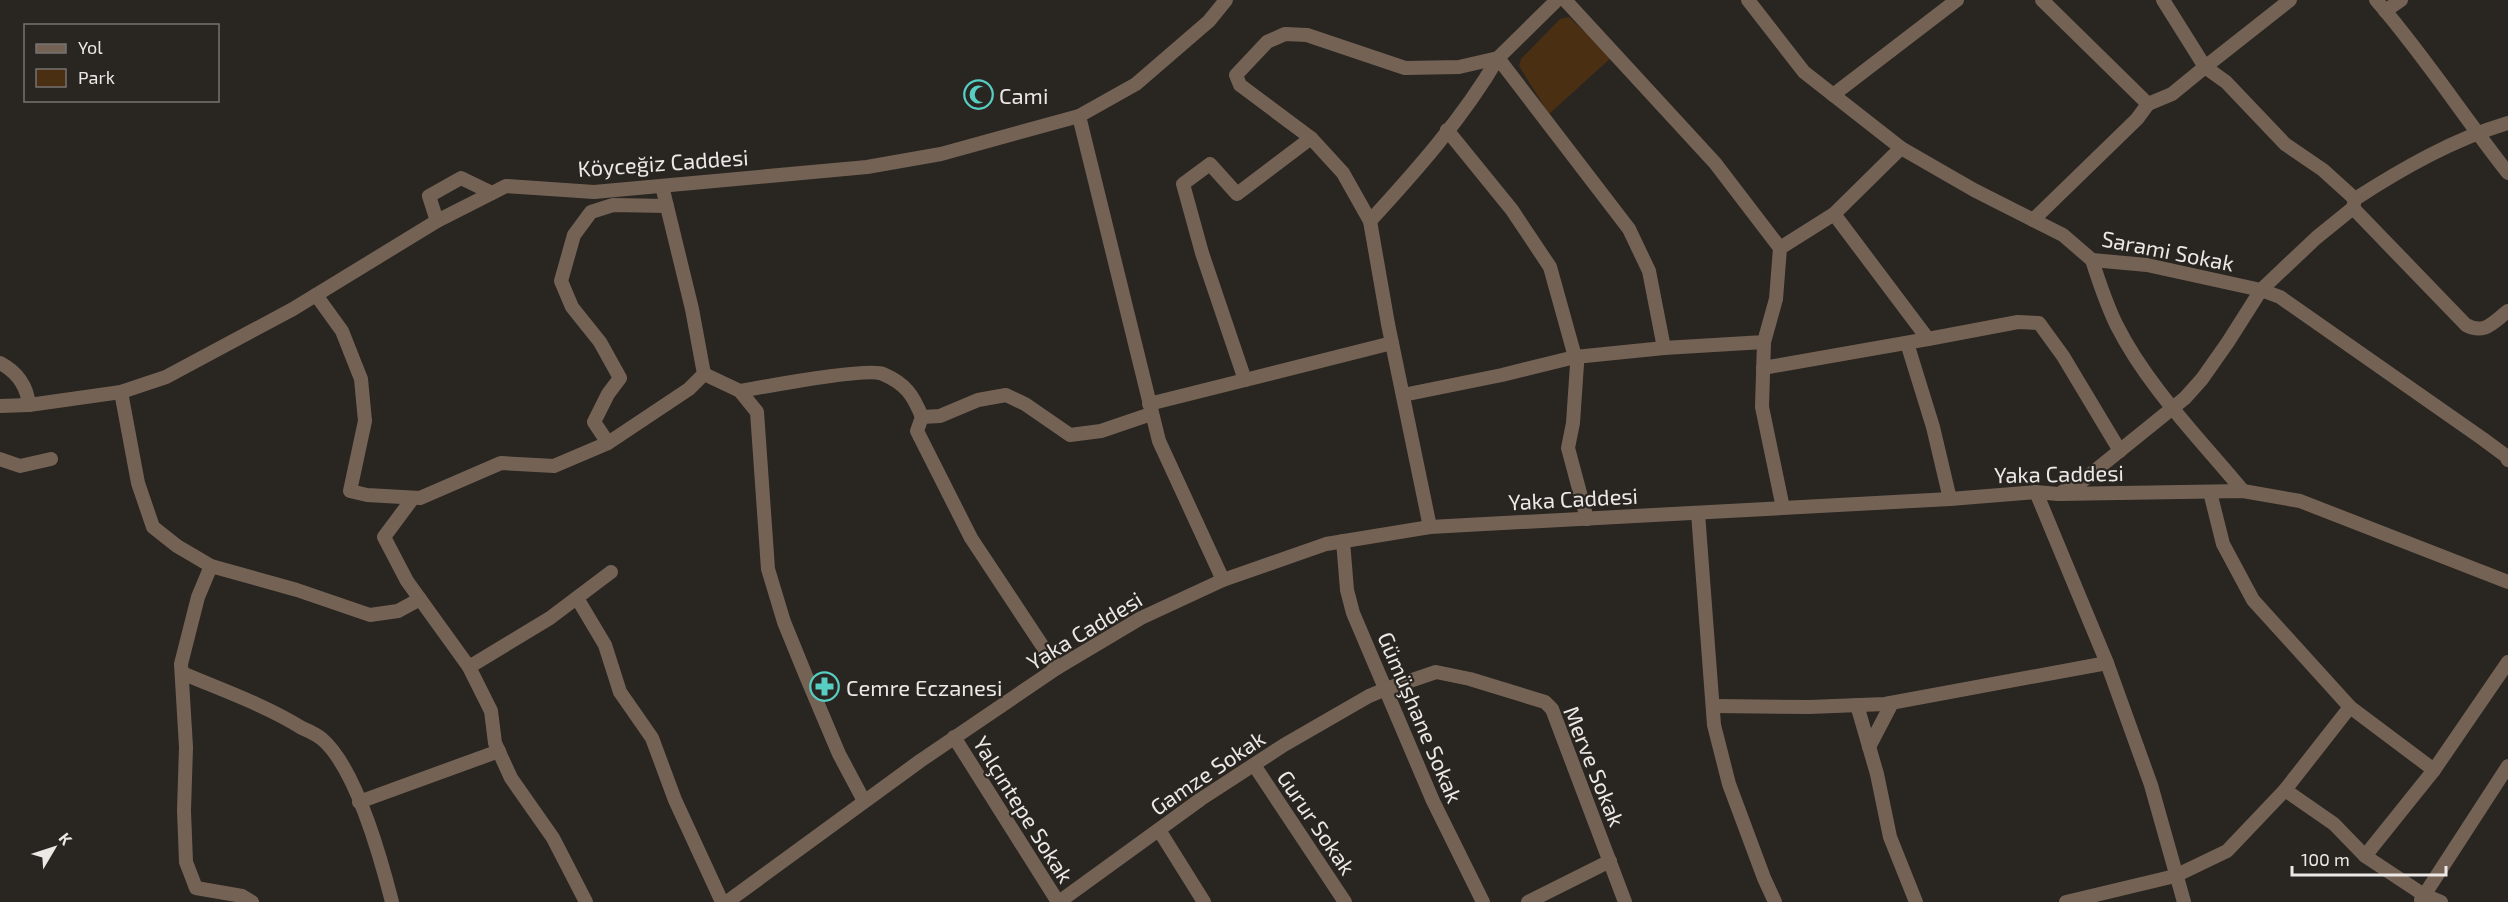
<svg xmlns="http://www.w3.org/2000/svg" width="2508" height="902" font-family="'Exo 2',sans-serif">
  <rect width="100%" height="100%" fill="#292521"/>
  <path fill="#4b2f13" d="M1569 17 1612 57 1549 114 1519 66 1521 59 1560 19Z"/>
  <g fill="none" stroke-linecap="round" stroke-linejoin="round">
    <g stroke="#746355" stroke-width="14">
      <path d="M1748 0 1804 72 1901 148 1974 190 2063 235 2092 260 2147 265 2261 290 2280 297 2483 439 2506 456 2508 460"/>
      <path d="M2163 0 2205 67 2290 0"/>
      <path d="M2376 0C2424 55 2463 116 2508 173"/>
      <path d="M2385 11 2401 0"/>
      <path d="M1833 95 1957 0"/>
      <path d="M2148 104 2172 94 2205 67 2226 82 2285 144 2323 170 2355 199"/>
      <path d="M1079 116 1159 441 1223 580"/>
      <path d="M1447 130 1512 210 1550 267 1577 364 1573 423 1568 448 1587 519"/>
      <path d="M1311 138 1237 194 1210 164 1183 184 1202 253 1245 380 1392 343"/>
      <path d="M2353 208 2466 325C2485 335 2493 322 2508 311"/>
      <path d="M2033 220 2137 119 2148 104 2042 0"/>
      <path d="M437 221 429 196 461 178 492 193"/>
      <path d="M1370 221C1416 171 1463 118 1498 58L1629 229 1649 271 1664 348 1764 342 1776 299 1780 248 1715 163 1565 0"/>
      <path d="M1780 248 1834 214 1901 148"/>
      <path d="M2092 260C2099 282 2106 303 2116 324 2147 386 2199 438 2243 491"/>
      <path d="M316 295 342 331 361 379 365 421 350 491 367 495 420 498 501 463 554 466 608 443 689 389 704 374 692 309 662 186"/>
      <path d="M1928 339 2018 322 2039 323 2063 356 2120 451"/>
      <path d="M1764 342 1762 407 1783 508"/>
      <path d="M1907 343 1933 427 1950 499"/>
      <path d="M0 363C17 372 27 386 29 405"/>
      <path d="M1763 368 1928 339 1834 214"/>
      <path d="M704 374 740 391 757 412 768 569 784 622 806 676 839 754 864 801"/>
      <path d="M740 391C762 387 869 367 883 374 906 384 913 395 922 417L940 416 978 400 1006 395 1025 404 1070 435 1101 431 1151 414"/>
      <path d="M121 392 138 483 153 527 177 546 211 566 297 590 370 615 398 611 420 599"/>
      <path d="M1403 395 1502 375 1575 357 1664 348"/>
      <path d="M1149 404 1245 380"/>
      <path d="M0 406 29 405 121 392 166 377 293 309 437 221 506 186 594 192 867 167 941 154 1079 116 1136 84 1209 21 1226 0"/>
      <path d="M922 417 917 431 971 538 1057 668"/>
      <path d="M608 443 594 422 608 394 620 378 600 342 572 307 561 281 574 235 591 212 613 205 667 206"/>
      <path d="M0 459 20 466 51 459"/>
      <path d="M2062 492 2081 482 2185 398 2202 379 2228 342 2261 290 2316 238 2353 208 2355 199C2403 168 2454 139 2508 123"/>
      <path d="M413 498 384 537 407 581 469 667 491 711 495 743 511 778 553 838 586 902"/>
      <path d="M1698 513 1714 725 1729 784 1764 878 1775 902"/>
      <path d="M1430 527 1388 324 1370 221 1343 173 1311 138 1240 85 1236 75 1267 42 1285 34 1307 35 1405 68 1459 67 1498 58 1557 0"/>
      <path d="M1343 541 1347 590 1353 613 1433 801 1483 902"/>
      <path d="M211 566 198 597 181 664 186 747 184 811 186 862 196 888 242 896 252 902"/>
      <path d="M577 598 605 645 620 692 652 738 675 800 722 902"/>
      <path d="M2107 663 2151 785 2184 902"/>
      <path d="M469 667 550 618 611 572"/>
      <path d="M182 673C222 690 265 705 302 728 309 731 317 735 322 739 356 768 381 859 392 902"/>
      <path d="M1857 705 1877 774 1890 837 1916 902"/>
      <path d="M1713 706 1809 707 1885 704 2107 663 2036 492"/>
      <path d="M2350 707 2434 770"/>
      <path d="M954 737 1058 902"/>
      <path d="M1869 747 1892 703"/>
      <path d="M1254 765 1345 902"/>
      <path d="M2285 790 2334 824 2365 856"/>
      <path d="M359 802 499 751"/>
      <path d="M1159 830 1204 902"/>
      <path d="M2421 900 2508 766"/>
      <path d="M727 902 920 761 1057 668 1141 618 1223 580 1326 544 1430 527 1950 499 2036 492 2058 494 2243 491 2300 501 2508 582"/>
      <path d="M1059 902 1201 799 1284 745 1369 696 1386 689 1436 672 1470 679 1545 702 1552 709 1625 902"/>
      <path d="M1528 902 1610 861"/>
      <path d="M2066 902 2175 876 2227 851 2285 790 2350 707 2253 600 2223 544 2210 492"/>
      <path d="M2441 902 2424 895 2365 856 2434 770 2508 662"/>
    </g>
  </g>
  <defs>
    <symbol id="mosque-ring" viewBox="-11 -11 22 22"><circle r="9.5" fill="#292521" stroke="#57cec1" stroke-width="1.5"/><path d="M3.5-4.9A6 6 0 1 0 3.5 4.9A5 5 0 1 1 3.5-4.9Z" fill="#57cec1"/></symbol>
    <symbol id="pharmacy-ring" viewBox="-11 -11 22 22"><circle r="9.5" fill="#292521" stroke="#57cec1" stroke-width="1.5"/><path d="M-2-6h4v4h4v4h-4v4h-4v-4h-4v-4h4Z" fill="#57cec1"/></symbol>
  </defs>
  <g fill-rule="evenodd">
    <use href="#mosque-ring" x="962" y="78" width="33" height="33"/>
    <use href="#pharmacy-ring" x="808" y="670" width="33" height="33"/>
  </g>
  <g text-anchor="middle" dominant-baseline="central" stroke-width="4.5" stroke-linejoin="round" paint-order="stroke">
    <g font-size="22" fill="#ebe8e6" stroke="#292521" text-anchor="start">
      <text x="999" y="95">Cami</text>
      <text x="846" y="687">Cemre Eczanesi</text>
    </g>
    <g font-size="22" fill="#ebe8e6" stroke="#292521">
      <text transform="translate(663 162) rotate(-4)">Köyceğiz Caddesi</text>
      <text transform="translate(2168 250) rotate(11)">Sarami Sokak</text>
      <text transform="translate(2059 473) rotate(-1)">Yaka Caddesi</text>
      <text transform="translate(1573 498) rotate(-3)">Yaka Caddesi</text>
      <text transform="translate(1084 630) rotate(-31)">Yaka Caddesi</text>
      <text transform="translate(1421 717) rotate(67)">Gümüşhane Sokak</text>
      <text transform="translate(1595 766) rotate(68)">Merve Sokak</text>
      <text transform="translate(1207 772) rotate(-34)">Gamze Sokak</text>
      <text transform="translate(1024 809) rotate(58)">Yalçıntepe Sokak</text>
      <text transform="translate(1317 822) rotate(56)">Gurur Sokak</text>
    </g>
  </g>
  <rect x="24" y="24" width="195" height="78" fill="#292521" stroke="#777370" stroke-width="1.5"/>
  <rect x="36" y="44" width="30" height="9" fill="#746355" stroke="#777370" stroke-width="1.5"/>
  <text x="78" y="54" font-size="18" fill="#ebe8e6">Yol</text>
  <rect x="36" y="69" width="30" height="18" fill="#4b2f13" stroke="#777370" stroke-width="1.5"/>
  <text x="78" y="84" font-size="18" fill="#ebe8e6">Park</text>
  <g transform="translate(54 848) rotate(51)" stroke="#292521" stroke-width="4.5" paint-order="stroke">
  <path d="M0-4.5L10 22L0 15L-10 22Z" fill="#ebe8e6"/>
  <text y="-9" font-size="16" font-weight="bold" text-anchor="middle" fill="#ebe8e6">K</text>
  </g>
  <path d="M2292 866v9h154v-9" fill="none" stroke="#ebe8e6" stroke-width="3"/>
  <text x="2301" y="866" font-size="18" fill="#ebe8e6" stroke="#292521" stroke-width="4.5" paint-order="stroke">100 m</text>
</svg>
